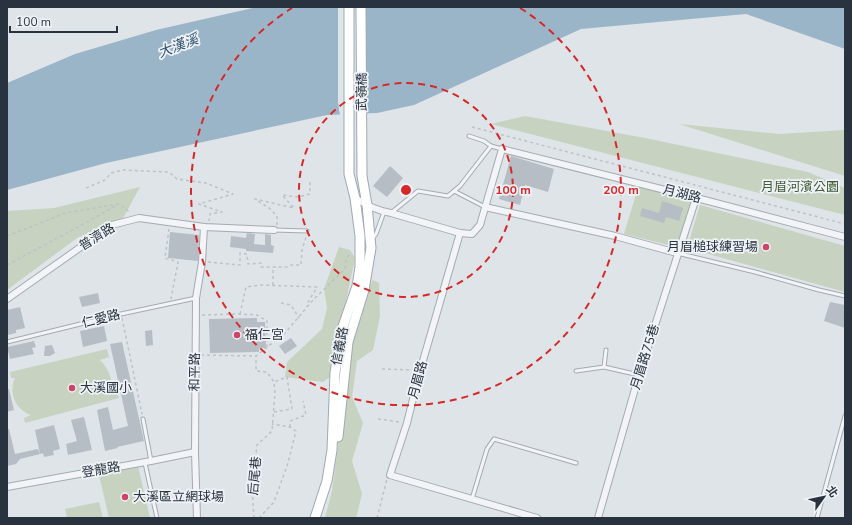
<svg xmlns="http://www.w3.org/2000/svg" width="852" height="525" font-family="'Nunito Sans','Noto Sans TC',sans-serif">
  <rect width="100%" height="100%" fill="#dfe4e8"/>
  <g fill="#c7d2c0">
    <path d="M525 116 645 138 808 172 845 188V215L491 124Z"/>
    <path d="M679 124 779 134 845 130V176Z"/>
    <path d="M633 183 695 198 681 248 624 234 637 191 631 190Z"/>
    <path d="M140 187 123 218 77 238 7 290V211L54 208Z"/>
    <path d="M700 205 845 246V292L687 248Z"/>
    <path d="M339 247 350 250 355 258 330 377 323 382 285 377 287 362 322 329 327 308 324 289Z"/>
    <path d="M373 280 379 283 380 316 373 350 357 361 352 397 363 423 352 461 362 494 356 518H325L332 491 352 341 366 292Z"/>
    <path d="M107 349 109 357 100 360C109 369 115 382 108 394L117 392 119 398 25 423 24 418 31 415C16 410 8 393 15 378H11L10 372Z"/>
    <path d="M138 466 150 518H109L99 475Z"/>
    <path d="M99 502 103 518H67L65 509Z"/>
  </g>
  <path fill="#9bb5c8" d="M257 7H845V49L746 14 581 29 414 105 377 113 327 115 106 163 7 190V83L75 54 156 30Z"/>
  <path fill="#dfe4e8" d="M338 7H364L365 116H340L338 102Z"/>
  <g fill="#b7bdc5">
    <path d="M511 156 554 169 548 192 525 185 520 205 499 199Z"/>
    <path d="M390 166 403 178 387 197 373 186Z"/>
    <path d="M662 201 683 208 679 221 666 217 664 223 640 216 642 208 659 213Z"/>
    <path d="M170 232 199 235 198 261 168 258Z"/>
    <path d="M247 233 255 234 254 244 265 245V234L271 235V245L274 246 273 253 246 251V249L230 247 231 236 246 238Z"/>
    <path d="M98 293 100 303 82 307 79 297Z"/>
    <path d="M830 302 845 305V328L824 321Z"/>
    <path d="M20 307 25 328 16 330V333L8 335 7 310Z"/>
    <path d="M257 318V322H265L266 348H259V352L210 353 209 319Z"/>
    <path d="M104 326 107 341 83 347 80 331Z"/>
    <path d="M152 330 153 345 146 346 145 331Z"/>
    <path d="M291 338 297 346 285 354 279 346Z"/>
    <path d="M34 341 36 347 32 348 34 354 10 359 7 347Z"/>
    <path d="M122 342 144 441 117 447 118 448 105 451 97 410 108 407 113 430 128 426 110 344Z"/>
    <path d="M52 345 55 353 50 356H44L45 346Z"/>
    <path d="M9 389 14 410 7 412V390Z"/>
    <path d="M84 417 92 450 68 455 66 444 77 441 71 420Z"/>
    <path d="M54 425 60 449 53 451 54 455 44 457 43 453 40 454 35 430Z"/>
    <path d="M7 429H9L15 454 38 449 40 454 20 459 16 464 7 466Z"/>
  </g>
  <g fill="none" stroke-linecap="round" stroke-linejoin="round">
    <defs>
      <g id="lane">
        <path d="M469 136 484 141 491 146"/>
        <path d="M454 191 485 207"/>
        <path d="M391 213 418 191 448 196 460 186 491 146 502 149"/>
        <path d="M274 230 307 231"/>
        <path d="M372 239 376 234 384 212"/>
        <path d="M677 253 755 272 819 290 845 296"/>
        <path d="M7 342 121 314 196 298"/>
        <path d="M604 367 606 350"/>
        <path d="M576 371 604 367 639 375"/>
        <path d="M143 419 151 461"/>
        <path d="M145 463 157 518"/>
        <path d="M472 499 487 449 494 439 576 463"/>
        <path d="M817 518 845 416"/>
      </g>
      <g id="street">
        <path d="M355 198C366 205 377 211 391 213L460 233 420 371 407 423 390 475 537 518"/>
        <path d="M485 207 615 236 677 253"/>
        <path d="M460 233 472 234 480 225 502 149 693 197 845 237"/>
        <path d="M7 299 112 225 139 218 204 227 274 230"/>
        <path d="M7 487 151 461 195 452"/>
        <path d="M197 518 195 452 196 298 202 262 204 227"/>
        <path d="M598 518 639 375 696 198"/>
      </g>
      <g id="primary">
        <path d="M338 437 348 342 364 290 371 248 367 205 362 176 361 7"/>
        <path d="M315 518 327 481 332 450 335 373 341 332 357 286 360 267V236L355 198 349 174V7"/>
      </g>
    </defs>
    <use href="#lane" stroke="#a4abb2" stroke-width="5"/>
    <use href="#street" stroke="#a4abb2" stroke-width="8"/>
    <use href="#primary" stroke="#9fa9b4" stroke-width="11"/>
    <g stroke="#bdc2c7" stroke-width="1.5" stroke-dasharray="3 3" stroke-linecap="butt">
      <path d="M472 127 845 224"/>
      <path d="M86 188 105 180 111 173 123 170 169 172 177 179 206 183 233 194 199 204 222 212 210 214 209 221"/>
      <path d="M277 225V216L269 208 255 199 294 208 282 195 298 197 310 194V182"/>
      <path d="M169 229 165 258 178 262 171 299"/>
      <path d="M7 236 66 213 119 204 131 213"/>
      <path d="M208 262 240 265V253L247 254 248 264 261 263V267H288L291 265H301L302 250 306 237"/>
      <path d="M7 265C44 245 81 226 117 205"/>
      <path d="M273 285V267"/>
      <path d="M281 303 291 305 299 318"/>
      <path d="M240 314 246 287 260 285 317 287C314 294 308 299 307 307"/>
      <path d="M202 315 240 314 257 315 267 321V347"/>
      <path d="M122 318 142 414"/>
      <path d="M201 355 256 356 285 333 313 300 343 271 346 266V259L348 256 352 254"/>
      <path d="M382 369 414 370"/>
      <path d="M274 412 292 409 287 377 274 382"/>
      <path d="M378 419 400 422"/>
      <path d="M290 427V421L306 415 303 401"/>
      <path d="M254 518 252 490 257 445 272 431 275 392 274 382 267 372 256 371V356"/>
      <path d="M259 518 274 502 288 463 296 431 290 427 272 424"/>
      <path d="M377 518 387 479"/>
    </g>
    <use href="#lane" stroke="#f2f4f7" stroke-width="3"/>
    <use href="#street" stroke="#f2f4f7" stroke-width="6"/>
    <use href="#primary" stroke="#fff" stroke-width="9"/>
  </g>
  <g fill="none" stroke="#d62828" stroke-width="2" stroke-dasharray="7 5">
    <circle cx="406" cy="190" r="107"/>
    <path d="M520 8A215 215 0 1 1 292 8"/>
  </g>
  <g fill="#cc4567" stroke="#eff2f6" stroke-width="1.5">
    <circle cx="766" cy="247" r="4"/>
    <circle cx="237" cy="335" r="4"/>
    <circle cx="72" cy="388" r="4"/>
    <circle cx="125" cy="497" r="4"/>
  </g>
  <g text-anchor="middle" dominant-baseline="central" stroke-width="3.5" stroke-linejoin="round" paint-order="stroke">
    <g font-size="13" fill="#28333f" stroke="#eff2f6">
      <text transform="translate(362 92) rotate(-90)">武嶺橋</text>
      <text transform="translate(682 194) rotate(14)">月湖路</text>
      <text transform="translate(97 237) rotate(-32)">普濟路</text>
      <text transform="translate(101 319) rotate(-14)">仁愛路</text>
      <text transform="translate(340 346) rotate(-79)">信義路</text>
      <text transform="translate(645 357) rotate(-73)">月眉路75巷</text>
      <text transform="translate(195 372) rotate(-89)">和平路</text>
      <text transform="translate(418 380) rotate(-75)">月眉路</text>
      <text transform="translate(101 470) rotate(-10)">登龍路</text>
      <text transform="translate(255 476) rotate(-85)">后尾巷</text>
    </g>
    <g font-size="13" fill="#405b36" stroke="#eff2f6">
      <text x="800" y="187">月眉河濱公園</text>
    </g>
    <g font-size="13" fill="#28333f" stroke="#eff2f6" text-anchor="start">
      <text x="758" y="247" text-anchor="end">月眉槌球練習場</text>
      <text x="245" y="335">福仁宮</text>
      <text x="80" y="388">大溪國小</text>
      <text x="133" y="497">大溪區立網球場</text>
    </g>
    <g font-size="14" font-style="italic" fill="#335673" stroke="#eff2f6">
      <text transform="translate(178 46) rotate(-21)">大漢溪</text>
    </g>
  </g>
  <circle cx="406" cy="190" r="6" fill="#d62828" stroke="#eff2f6" stroke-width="2"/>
  <g font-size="12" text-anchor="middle" font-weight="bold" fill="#d62828" stroke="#eff2f6" stroke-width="3.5" stroke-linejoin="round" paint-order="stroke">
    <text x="513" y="194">100 m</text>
    <text x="621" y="194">200 m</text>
  </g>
  <rect width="852" height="525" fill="none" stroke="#28333f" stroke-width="16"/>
  <g transform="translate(824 497) rotate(57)" stroke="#eff2f6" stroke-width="3" paint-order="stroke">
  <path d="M0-3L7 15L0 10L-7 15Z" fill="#28333f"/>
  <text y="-6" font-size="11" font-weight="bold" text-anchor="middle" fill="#28333f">北</text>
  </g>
  <path d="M10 26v6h107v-6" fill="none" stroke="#28333f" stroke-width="2"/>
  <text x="16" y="26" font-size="12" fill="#28333f" stroke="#eff2f6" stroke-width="3" paint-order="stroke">100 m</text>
</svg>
